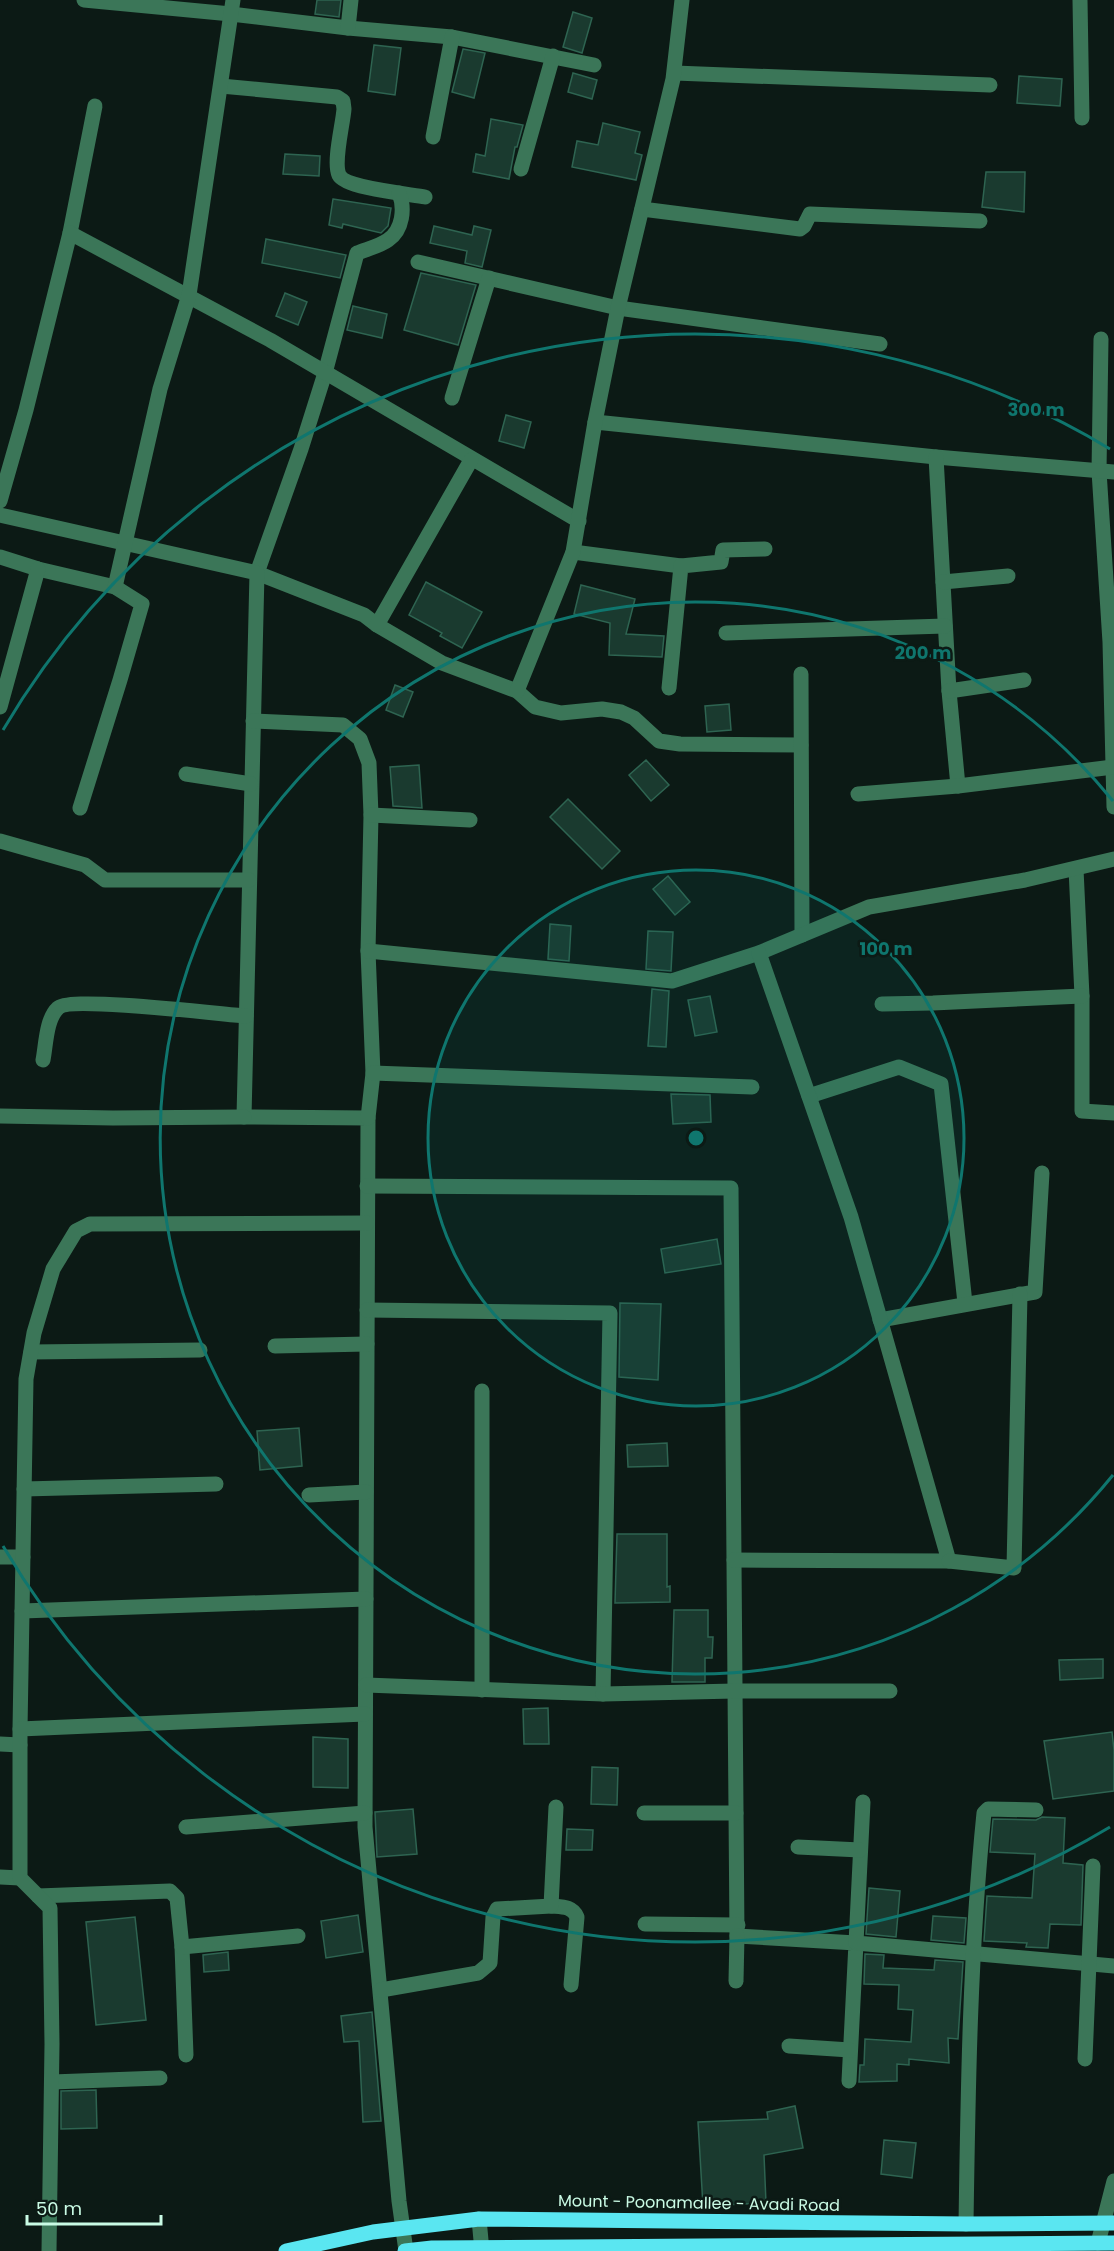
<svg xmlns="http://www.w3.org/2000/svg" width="1114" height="2251" font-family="Poppins,sans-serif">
  <rect width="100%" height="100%" fill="#0c1a15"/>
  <g fill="#1a3a2f" stroke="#2e6451" stroke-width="1.5">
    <path d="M317 0H341L339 17 315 14Z"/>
    <path d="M573 12 592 18 582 53 563 47Z"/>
    <path d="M374 45 401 48 395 95 368 91Z"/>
    <path d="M463 49 485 53 474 98 452 92Z"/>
    <path d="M573 73 597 80 592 99 568 92Z"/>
    <path d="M1019 76 1062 79 1060 106 1017 103Z"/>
    <path d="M491 119 523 125 517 147H515L509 179 473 172 476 154 485 156Z"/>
    <path d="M603 123 640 132 635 153 642 155 636 180 572 167 577 141 598 145Z"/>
    <path d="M285 154 320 156 319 176 283 174Z"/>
    <path d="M986 172H1025L1024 212 982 207Z"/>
    <path d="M333 199 391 208 388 226 381 233 343 224 342 228 329 225Z"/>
    <path d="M434 226 472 235 474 226 491 230 482 267 465 263 467 251 430 243Z"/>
    <path d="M266 239 346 255 340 278 262 263Z"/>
    <path d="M421 273 476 285 458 345 404 330Z"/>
    <path d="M285 293 307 302 298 325 276 316Z"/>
    <path d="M353 306 387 314 382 338 347 330Z"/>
    <path d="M506 415 531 422 524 448 499 441Z"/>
    <path d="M426 582 482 612 462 648 440 636 442 633 409 615Z"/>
    <path d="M581 585 635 599 626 634 664 636 662 657 609 655 610 623 574 614Z"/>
    <path d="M395 685 413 692 403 717 386 710Z"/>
    <path d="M729 704 731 730 707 732 705 706Z"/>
    <path d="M646 760 669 785 651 801 629 775Z"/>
    <path d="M419 765 422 808 393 806 390 767Z"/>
    <path d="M568 799 620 851 602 869 550 817Z"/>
    <path d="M668 876 690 902 675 915 653 889Z"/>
    <path d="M550 924 571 926 569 961 548 959Z"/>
    <path d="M648 931 673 932 671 971 646 969Z"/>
    <path d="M652 989 669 991 666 1047 648 1046Z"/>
    <path d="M710 996 717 1032 695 1036 688 1000Z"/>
    <path d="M671 1094 710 1095 711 1122 673 1124Z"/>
    <path d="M717 1239 721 1264 665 1273 661 1249Z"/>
    <path d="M620 1303 661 1304 658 1380 619 1377Z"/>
    <path d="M299 1428 302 1466 260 1470 257 1431Z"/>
    <path d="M667 1443 668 1466 628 1467 627 1445Z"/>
    <path d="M617 1534H667V1587L670 1586V1602L615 1603Z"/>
    <path d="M674 1610H708V1637H713L712 1658H705V1682H672Z"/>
    <path d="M1103 1659V1678L1060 1680 1059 1660Z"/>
    <path d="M548 1708 549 1744H524L523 1709Z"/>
    <path d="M1112 1732 1114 1750V1791L1053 1799 1044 1741Z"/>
    <path d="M313 1737 348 1739V1788L313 1787Z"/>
    <path d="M592 1767 618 1768 617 1805 591 1804Z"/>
    <path d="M413 1809 417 1854 377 1857 375 1812Z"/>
    <path d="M1042 1817 1065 1818 1063 1863 1083 1865 1081 1925 1050 1924 1048 1948 1026 1947 1027 1943 984 1941 987 1896 1032 1898 1035 1854 990 1852 993 1819 1036 1820Z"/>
    <path d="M567 1829 593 1830 592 1850H566Z"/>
    <path d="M869 1888 900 1891 896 1937 866 1934Z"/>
    <path d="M358 1915 363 1952 326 1958 321 1921Z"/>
    <path d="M933 1916 966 1918 964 1943 931 1940Z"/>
    <path d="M135 1917 146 2020 96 2025 86 1922Z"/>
    <path d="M228 1952 229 1970 204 1972 203 1955Z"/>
    <path d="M865 1954 884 1955 883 1968 934 1970 935 1960 963 1962 958 2039 948 2038 949 2063 909 2059V2065L897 2064V2081L859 2082 860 2065H864L865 2039 911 2042 913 2010 898 2009 899 1985 864 1984Z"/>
    <path d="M372 2012 381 2121 363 2122 359 2041 344 2042 341 2016Z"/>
    <path d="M96 2090 97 2128 61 2129V2091Z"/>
    <path d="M795 2106 803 2148 764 2155 766 2203 703 2206 698 2122 768 2119 767 2112Z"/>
    <path d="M884 2140 916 2143 912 2178 881 2174Z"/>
  </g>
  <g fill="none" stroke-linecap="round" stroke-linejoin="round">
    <g stroke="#3b7658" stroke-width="15">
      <path d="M84 0 231 14 348 28 452 37 594 65"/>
      <path d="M1080 0 1082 118"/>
      <path d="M348 28 351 0"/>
      <path d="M675 73 990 85"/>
      <path d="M221 86 337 97 343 101 344 109C343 124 333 162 339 175 345 188 409 194 425 197"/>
      <path d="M433 137 452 37"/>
      <path d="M521 169 553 56"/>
      <path d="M399 193C405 208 403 230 388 240 380 246 367 249 357 253L325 373 301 449 257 573 364 615 377 625 442 663 517 691 535 707 561 713 602 709 621 712 634 718 659 741 680 744 801 745"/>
      <path d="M642 209 800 229 804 226 810 214 980 221"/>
      <path d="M70 233 95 106"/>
      <path d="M418 262 618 308 880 344"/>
      <path d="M1101 339 1099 471 1110 642 1114 807"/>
      <path d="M452 398 489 278"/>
      <path d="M595 422 936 457 1114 472"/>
      <path d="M936 457 949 691 958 786"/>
      <path d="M0 501 26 410 70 233 270 340 579 521"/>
      <path d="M0 515 257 573 244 1117 368 1118 365 1827 399 2201 406 2251"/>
      <path d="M573 552 681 566"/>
      <path d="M0 557 38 569 115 587 142 604 120 680 80 808"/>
      <path d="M943 582 1008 576"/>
      <path d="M115 587 160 389 189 295 233 0"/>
      <path d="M377 625 471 460"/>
      <path d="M726 633 945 626"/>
      <path d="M801 674 802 935"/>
      <path d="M669 688 681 566 721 562 723 550 765 549"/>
      <path d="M517 691 573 552 595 422 618 308 673 79 682 0"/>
      <path d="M949 691 1024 680"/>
      <path d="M0 707 38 569"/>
      <path d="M253 721 343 725 360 739 369 763 371 815 368 951 373 1073 368 1118"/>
      <path d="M186 774 251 784"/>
      <path d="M858 794 958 786 1113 767"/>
      <path d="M371 815 470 820"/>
      <path d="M0 841 85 865 105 880H249"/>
      <path d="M1076 869 1082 996V1111L1114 1113"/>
      <path d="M368 951 672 981 759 953 869 907 1025 880 1114 859"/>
      <path d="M882 1004 933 1003 1082 996"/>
      <path d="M43 1060C46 1045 46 1019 58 1008 70 996 220 1014 246 1016"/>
      <path d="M373 1073 752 1087"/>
      <path d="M809 1096 899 1067 941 1084 965 1303"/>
      <path d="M0 1116 113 1118 244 1117"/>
      <path d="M367 1186 731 1188 737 1936 856 1943 849 2081"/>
      <path d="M880 1320 1035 1292 1042 1173"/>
      <path d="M275 1346 367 1344"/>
      <path d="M31 1352 200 1350"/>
      <path d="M24 1489 216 1484"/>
      <path d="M309 1495 366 1492"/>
      <path d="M0 1557H23"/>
      <path d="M734 1560 949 1561 851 1217 759 953"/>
      <path d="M949 1561 1014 1568 1020 1294"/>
      <path d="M22 1611 366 1599"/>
      <path d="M366 1685 603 1694 610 1313 367 1310"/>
      <path d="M482 1690V1391"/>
      <path d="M603 1694 735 1691H890"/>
      <path d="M20 1729 26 1379 34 1333 53 1269 76 1231 90 1224 367 1223"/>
      <path d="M0 1744 20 1745"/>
      <path d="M863 1802 856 1943 1114 1966"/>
      <path d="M644 1813H736"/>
      <path d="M186 1827 365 1813"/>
      <path d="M798 1847 860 1850"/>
      <path d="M0 1877 20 1878"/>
      <path d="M38 1896 170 1891 177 1898 182 1947 186 2055"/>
      <path d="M551 1906C562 1907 572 1906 577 1917L571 1985"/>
      <path d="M645 1924 738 1925"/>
      <path d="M182 1947 298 1936"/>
      <path d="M736 1981 737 1936"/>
      <path d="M381 1990 478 1973 490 1963 493 1917 497 1909 551 1906 556 1807"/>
      <path d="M789 2046 850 2050"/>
      <path d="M1085 2059 1093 1866"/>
      <path d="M52 2082 160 2078"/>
      <path d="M479 2219 482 2251"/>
      <path d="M966 2224C968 2087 970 1950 984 1813L988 1809 1036 1810"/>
      <path d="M1098 2243 1114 2181"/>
      <path d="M49 2251 52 2044 50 1908 20 1878V1729L365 1714"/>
    </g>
    <g stroke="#5ae6f1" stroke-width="15">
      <path d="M286 2251 373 2232 479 2219 966 2224 1114 2223"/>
      <path d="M405 2251 432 2248 1114 2243"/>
    </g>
  </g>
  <circle cx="696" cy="1138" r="268" fill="#0f766e" fill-opacity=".12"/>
  <g fill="none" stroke="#0f766e" stroke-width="3">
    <circle cx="696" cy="1138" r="268"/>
    <path d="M1113 1475A536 536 0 1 1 1113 801"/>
    <path d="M1110 1827A804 804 0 0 1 3 1546M3 730A804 804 0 0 1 1110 449"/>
  </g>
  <g text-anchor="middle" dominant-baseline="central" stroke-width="5" stroke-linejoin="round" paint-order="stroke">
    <g font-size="16" fill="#cafbe5" stroke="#0c1a15">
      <text transform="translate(699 2203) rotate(1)">Mount - Poonamallee - Avadi Road</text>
    </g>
  </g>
  <circle cx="696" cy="1138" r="9" fill="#0f766e" stroke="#0c1a15" stroke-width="3"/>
  <g font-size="18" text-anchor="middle" font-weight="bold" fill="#0f766e" stroke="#0c1a15" stroke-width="5" stroke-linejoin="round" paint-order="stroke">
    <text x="1036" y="416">300 m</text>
    <text x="923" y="659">200 m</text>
    <text x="886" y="955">100 m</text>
  </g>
  <path d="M27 2215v9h134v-9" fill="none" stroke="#cafbe5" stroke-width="3"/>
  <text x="36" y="2215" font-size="18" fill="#cafbe5" stroke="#0c1a15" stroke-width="4.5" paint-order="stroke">50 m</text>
</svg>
